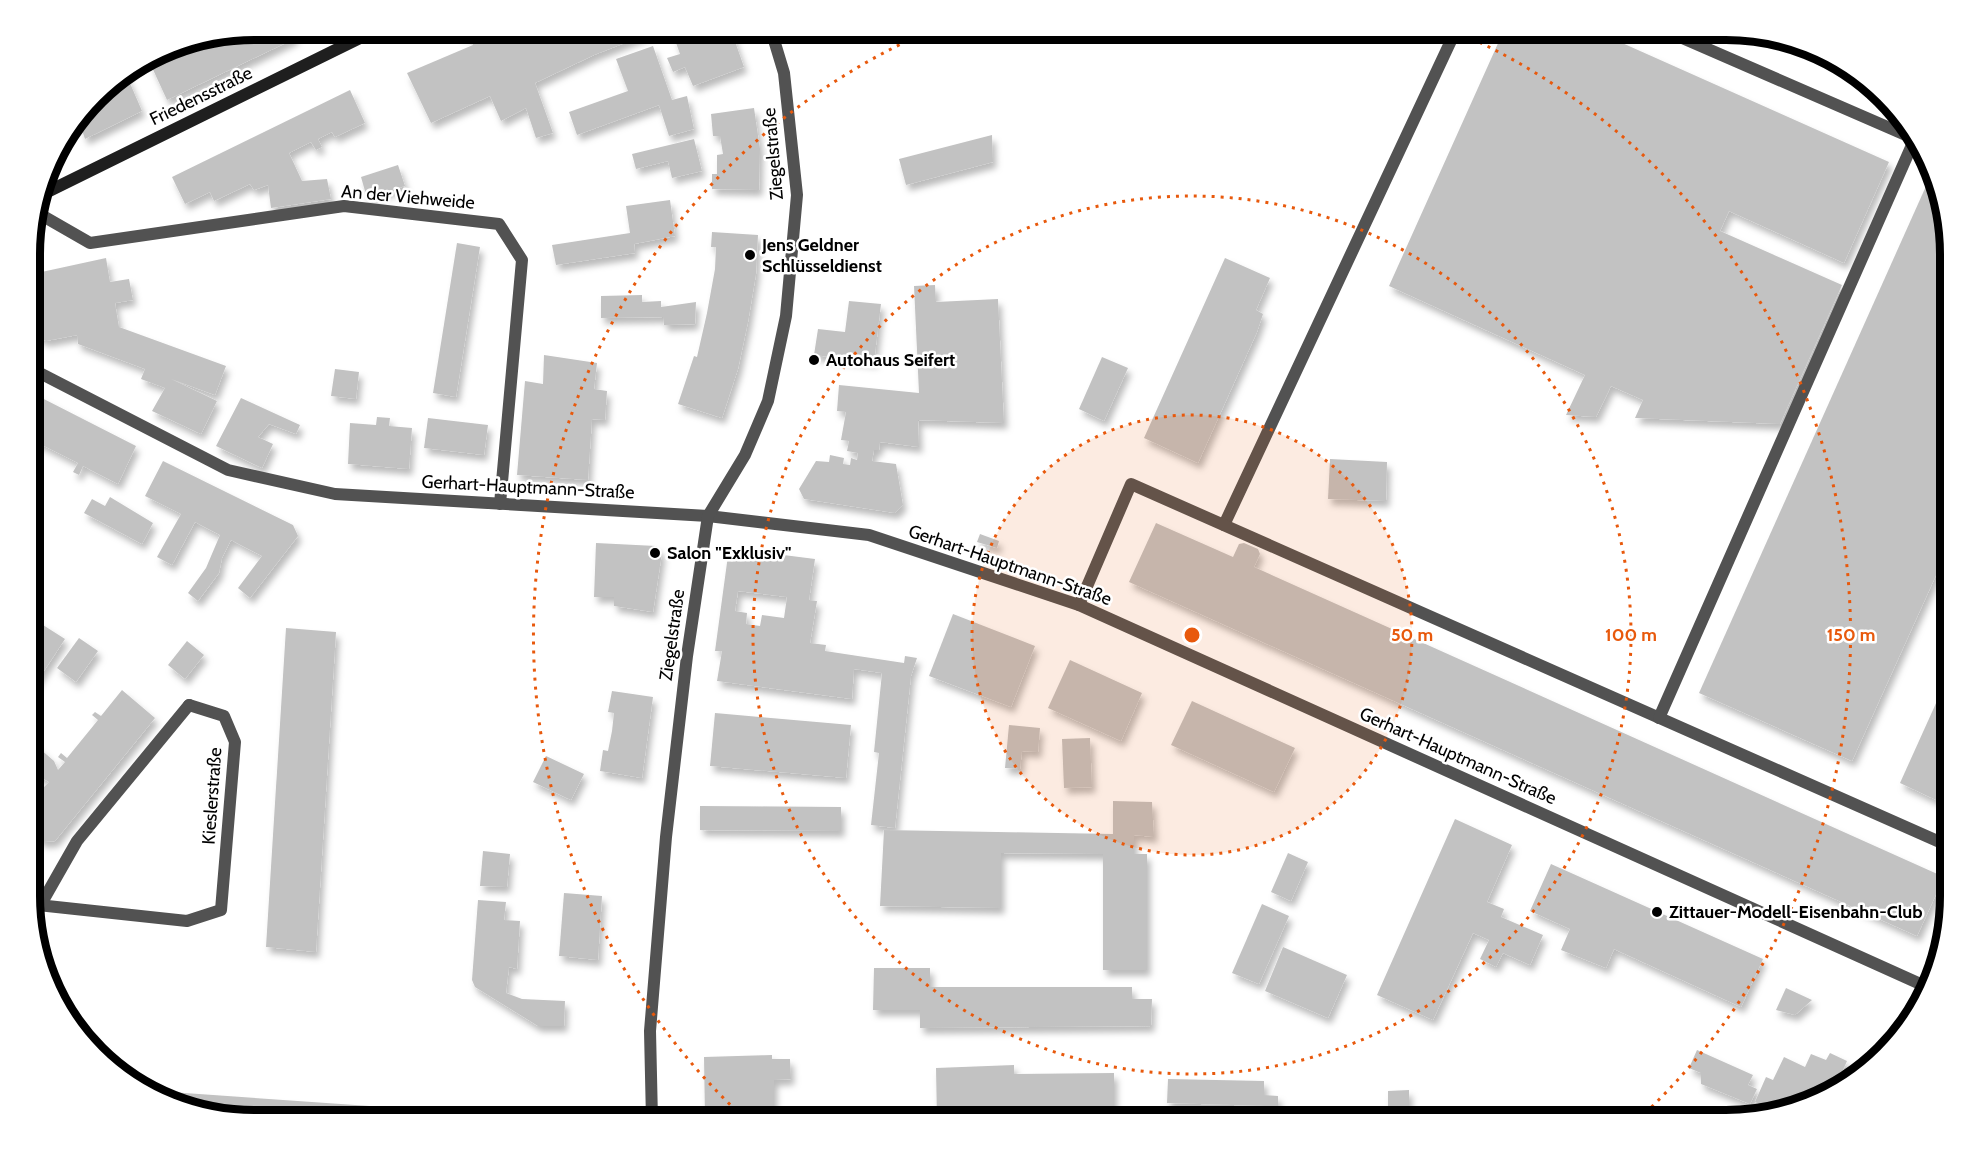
<svg xmlns="http://www.w3.org/2000/svg" width="1981" height="1150" font-family="Cabin,sans-serif">
  <defs>
    <filter id="shadow"><feDropShadow dx="3.5" dy="6" stdDeviation="3" flood-color="#0004"/></filter>
  </defs>
  <rect width="100%" height="100%" fill="#fff"/>
  <g fill="#c2c2c2" fill-rule="evenodd" filter="url(#shadow)">
    <path d="M254 30H292L296 38 167 100 150 63 161 58 159 53 169 47Z"/>
    <path d="M458 30H583L585 35 598 30H658L594 55 535 83 553 133 536 138 526 108 501 121 490 96 431 123 407 73 473 45 468 33 461 36Z"/>
    <path d="M694 30H731L744 67 693 86 685 67 673 72 667 58 680 54 674 37Z"/>
    <path d="M1504 30H1593L1889 162 1844 263 1729 211 1720 231 1842 285 1780 424 1635 418 1643 400 1611 386 1596 417 1566 415 1585 375 1389 286Z"/>
    <path d="M653 46 672 100 687 96 694 129 669 136 659 105 577 135 569 112 628 91 616 59Z"/>
    <path d="M126 74 142 111 85 139 79 121 106 86Z"/>
    <path d="M350 90 365 123 335 137 332 132 318 139 322 147 316 150 311 142 289 153 302 181 327 179 331 199 271 208 268 185 254 190 250 184 214 201 210 192 185 204 172 177Z"/>
    <path d="M754 108 760 149 759 190 712 189V174H717V155L723 154 720 136H713L711 114Z"/>
    <path d="M992 135 993 162 906 185 899 159Z"/>
    <path d="M694 139 702 171 672 178 668 161 636 169 632 154Z"/>
    <path d="M398 165 405 186 367 198 361 177Z"/>
    <path d="M1931 175 1950 239 1951 542 1852 761 1699 693Z"/>
    <path d="M670 200 675 236 634 244 635 253 556 265 552 245 630 233 626 206Z"/>
    <path d="M712 232 758 235 756 274 748 322 738 369 722 418 678 404 694 356 697 357 707 313 715 269 716 247H711Z"/>
    <path d="M457 243 480 247 456 397 433 393Z"/>
    <path d="M106 258 110 282 129 279 133 300 115 303 119 327 226 366 215 395 171 379 217 401 201 434 152 411 165 388 141 379 145 369 78 344 77 335 46 341 32 334V262H34L37 273Z"/>
    <path d="M1225 258 1270 278 1256 310 1263 314 1257 332 1198 463 1144 438Z"/>
    <path d="M935 285 936 302 998 299 1004 423 918 420 919 447 880 442 879 450H874L872 461 896 464 903 505 895 513 804 499 799 489 816 461 829 462 830 455 844 458 843 464 850 465 851 458 857 460 858 453 847 451 849 441 841 440 846 412 837 411 839 385 919 393 914 286Z"/>
    <path d="M642 295V302L661 301V307L696 302 695 324 664 325 663 317 601 318V296Z"/>
    <path d="M849 301 881 304 874 362 814 355 818 329 845 332Z"/>
    <path d="M544 355 597 363 594 389 607 391 605 420 592 419 588 480 517 475 525 381 543 384Z"/>
    <path d="M1102 357 1128 368 1104 421 1079 409Z"/>
    <path d="M335 369 359 372 356 399 331 396Z"/>
    <path d="M34 394 136 446 118 484 83 466 79 475 73 472 78 463 34 441 32 444V399Z"/>
    <path d="M241 398 300 425 296 434 269 424 258 437 273 444 262 468 216 446Z"/>
    <path d="M377 417 390 418 389 426 412 428 409 469 348 464 350 423 376 425Z"/>
    <path d="M428 418 488 425 484 455 424 448Z"/>
    <path d="M1330 459 1387 462 1386 501 1328 499Z"/>
    <path d="M163 461 293 525 298 536 250 598 238 588 262 556 231 540 222 558 219 573 198 601 188 593 206 568 220 535 195 522 172 565 157 557 181 514 145 496Z"/>
    <path d="M110 497 153 523 142 544 84 513 92 499 105 506Z"/>
    <path d="M1156 523 1233 557 1239 544 1244 543 1258 549 1260 554 1254 567 1944 877 1917 936 1129 582Z"/>
    <path d="M980 534 999 541 997 548 977 542Z"/>
    <path d="M596 543 656 546 659 550 662 553 653 612 614 606V597H594Z"/>
    <path d="M729 548 815 559 809 600 817 601 810 643 826 645 825 651 904 663 905 656 917 658 911 676 895 828 871 825 879 753 874 752 882 673 854 669 852 699 717 681 722 651H715ZM738 591 787 597 784 618 762 615 760 626 746 624 747 613 735 611Z"/>
    <path d="M953 614 1035 646 1011 707 929 676Z"/>
    <path d="M32 618 65 639 32 689Z"/>
    <path d="M286 628 336 632 316 952 266 947Z"/>
    <path d="M79 638 98 651 76 682 57 668Z"/>
    <path d="M187 641 204 655 185 679 168 665Z"/>
    <path d="M1070 660 1142 693 1121 741 1048 708Z"/>
    <path d="M1951 670V807L1900 783Z"/>
    <path d="M122 690 155 718 55 841 43 842 32 833V803L40 793 32 787 36 784 42 789 49 782 32 772V742L54 761 58 770 65 762 58 757 61 753 67 758 98 720 92 715 95 712 101 716Z"/>
    <path d="M612 691 653 697 642 778 600 771 603 750 608 751 612 731 614 713 608 712Z"/>
    <path d="M1192 701 1295 748 1274 792 1171 745Z"/>
    <path d="M715 713 851 725 846 778 710 766Z"/>
    <path d="M1009 725 1040 728 1038 752 1022 751 1020 769 1005 768Z"/>
    <path d="M1090 738 1092 787 1064 788 1062 739Z"/>
    <path d="M546 756 584 774 571 800 533 782Z"/>
    <path d="M1113 801 1152 802 1154 837 1134 835V854H1147V970H1103V854L1001 853V908L880 906 884 830 1113 834Z"/>
    <path d="M700 806 841 807V831L700 830Z"/>
    <path d="M1455 819 1512 845 1487 902 1504 909 1501 917 1543 935 1530 965 1503 953 1496 967 1480 959 1489 940 1473 933 1433 1020 1377 995Z"/>
    <path d="M483 851 510 854 507 887 480 886Z"/>
    <path d="M1288 853 1308 862 1291 901 1271 892Z"/>
    <path d="M1551 864 1763 959 1741 1007 1614 949 1606 968 1561 950 1570 929 1530 911Z"/>
    <path d="M564 893 602 896 598 960 559 956Z"/>
    <path d="M478 900 506 902 504 920 520 921 517 969 509 967 506 993 522 999 565 1001 564 1026H538L475 987 472 980Z"/>
    <path d="M1262 904 1289 916 1259 984 1232 973Z"/>
    <path d="M1283 947 1347 975 1328 1018 1265 991Z"/>
    <path d="M874 968H930V987H1132V999H1152L1151 1026 920 1028V1010H873Z"/>
    <path d="M1786 988 1812 1000 1795 1015 1776 1010Z"/>
    <path d="M1697 1050 1753 1075 1748 1085 1757 1089 1750 1104 1701 1084V1073L1689 1068Z"/>
    <path d="M1830 1053 1847 1061 1833 1092 1758 1114 1762 1105 1755 1102 1766 1077 1773 1080 1784 1057 1805 1067 1811 1054 1826 1060Z"/>
    <path d="M772 1055V1059H790L791 1079 774 1080V1116L705 1118 704 1057Z"/>
    <path d="M1014 1065V1074L1114 1073V1108H1101V1117L1080 1118V1109L1015 1110V1120H937L936 1068Z"/>
    <path d="M1168 1079 1264 1081V1095L1278 1096V1120H1266V1106L1167 1103Z"/>
    <path d="M142 1090 541 1118V1120H254L196 1112Z"/>
    <path d="M1409 1090V1120H1388V1091Z"/>
    <path d="M1620 1113V1120H1449V1115Z"/>
  </g>
  <g fill="none" stroke-linecap="round" stroke-linejoin="round">
    <g stroke="#525252" stroke-width="12">
      <path d="M1664 30 1915 139"/>
      <path d="M36 212 90 243 344 206 499 224 522 260 500 504"/>
      <path d="M1224 525 1456 30"/>
      <path d="M1079 605 1131 484 1951 847"/>
      <path d="M1659 718 1916 136"/>
      <path d="M38 905 187 921 221 910 235 742 224 716 189 705"/>
    </g>
    <g stroke="#525252" stroke-width="12">
      <path d="M32 369 228 470 335 494 708 516 869 535 1079 605 1927 987"/>
      <path d="M32 920 77 841 189 705"/>
      <path d="M1915 1015 1926 992"/>
      <path d="M652 1120 650 1031 666 837 687 656 708 516 745 455 768 401 786 316 797 195 784 73 771 30"/>
    </g>
    <path stroke="#1f1f1f" stroke-width="12" d="M41 195 376 30"/>
  </g>
  <circle cx="1192" cy="635" r="220" fill="#e8590c" fill-opacity=".12"/>
  <g fill="none" stroke="#e8590c" stroke-width="3" stroke-dasharray="3 6">
    <circle cx="1192" cy="635" r="220"/>
    <circle cx="1192" cy="635" r="439"/>
    <path d="M743 1117A659 659 0 0 1 929 31M1455 31A659 659 0 0 1 1641 1117"/>
  </g>
  <g fill="#000" stroke="#fff" stroke-width="2">
    <circle cx="750" cy="255" r="6"/>
    <circle cx="814" cy="360" r="6"/>
    <circle cx="655" cy="553" r="6"/>
    <circle cx="1657" cy="912" r="6"/>
  </g>
  <g text-anchor="middle" dominant-baseline="central" stroke-width="5" stroke-linejoin="round" paint-order="stroke">
    <g font-size="18" fill="#000" stroke="#fff">
      <text transform="translate(201 96) rotate(-26)">Friedensstraße</text>
      <text transform="translate(773 154) rotate(-95)">Ziegelstraße</text>
      <text transform="translate(408 197) rotate(5)">An der Viehweide</text>
      <text transform="translate(528 487) rotate(3)">Gerhart-Hauptmann-Straße</text>
      <text transform="translate(1010 565) rotate(19)">Gerhart-Hauptmann-Straße</text>
      <text transform="translate(672 635) rotate(-82)">Ziegelstraße</text>
      <text transform="translate(1458 756) rotate(24)">Gerhart-Hauptmann-Straße</text>
      <text transform="translate(212 796) rotate(-86)">Kieslerstraße</text>
    </g>
    <g font-size="18" font-weight="bold" fill="#000" stroke="#fff" text-anchor="start">
      <text x="762" y="245">Jens Geldner<tspan x="762" dy="21">Schlüsseldienst</tspan></text>
      <text x="826" y="360">Autohaus Seifert</text>
      <text x="667" y="553">Salon "Exklusiv"</text>
      <text x="1669" y="912">Zittauer-Modell-Eisenbahn-Club</text>
    </g>
  </g>
  <path d="M0 0H1981V1150H0ZM254 40H1726A214 214 0 0 1 1940 254V896A214 214 0 0 1 1726 1110H254A214 214 0 0 1 40 896V254A214 214 0 0 1 254 40Z" fill="#fff" fill-rule="evenodd"/>
  <path fill="none" stroke="#000" stroke-width="8" d="M254 40H1726A214 214 0 0 1 1940 254V896A214 214 0 0 1 1726 1110H254A214 214 0 0 1 40 896V254A214 214 0 0 1 254 40Z"/>
  <circle cx="1192" cy="635" r="9" fill="#e8590c" stroke="#fff" stroke-width="3"/>
  <g font-size="18" text-anchor="middle" font-weight="bold" fill="#e8590c" stroke="#fff" stroke-width="5" stroke-linejoin="round" paint-order="stroke">
    <text x="1412" y="641">50 m</text>
    <text x="1631" y="641">100 m</text>
    <text x="1851" y="641">150 m</text>
  </g>
</svg>
